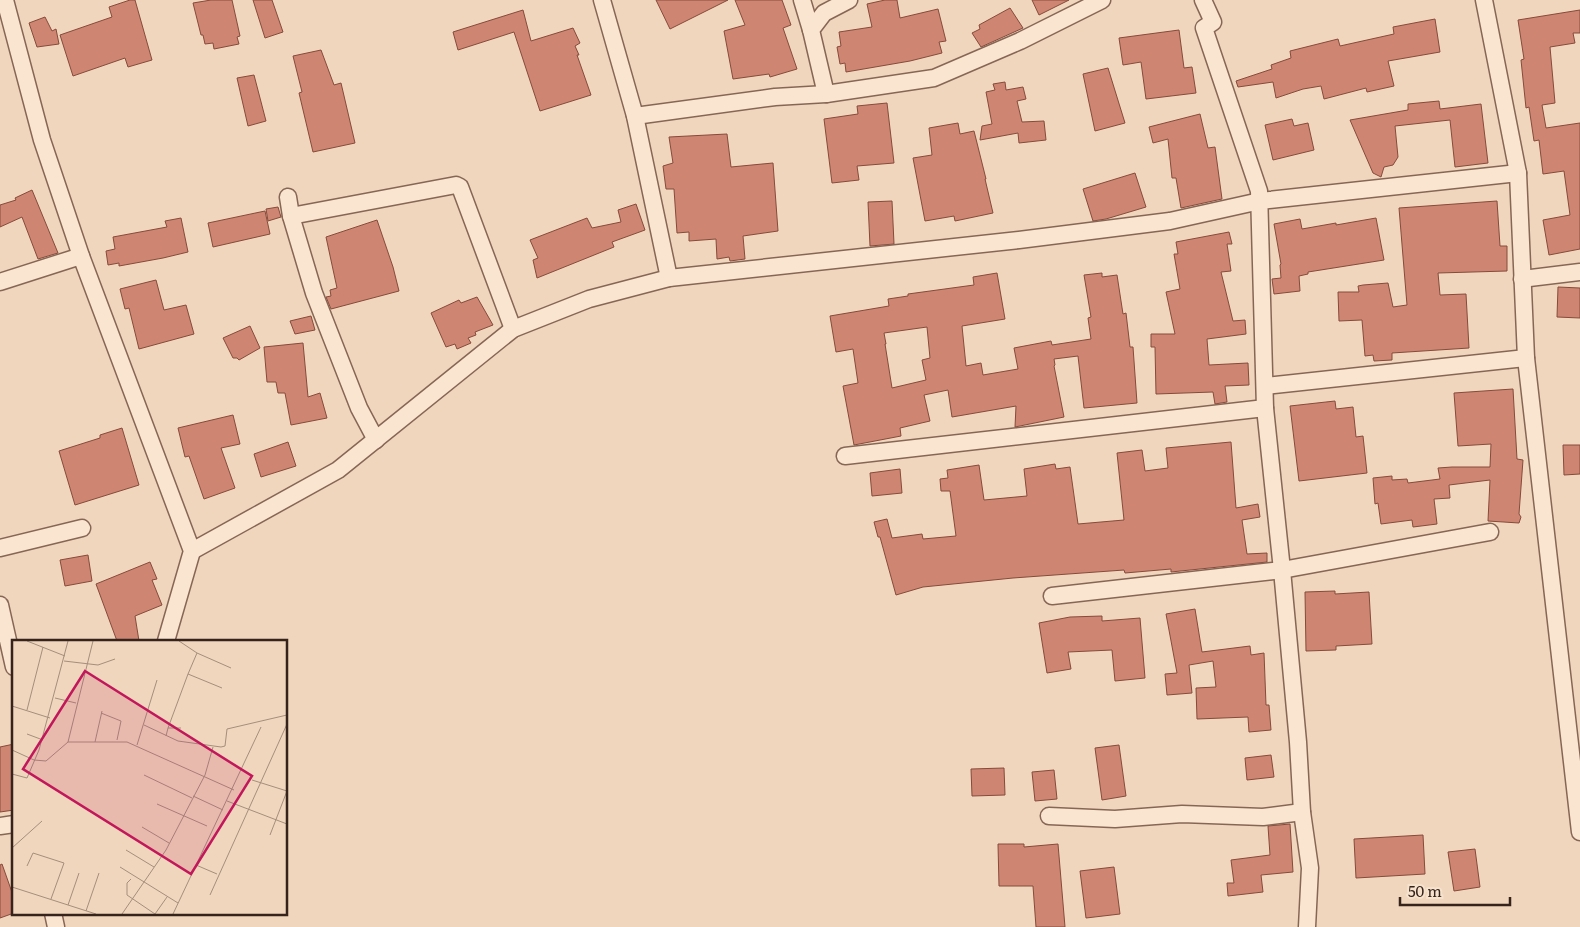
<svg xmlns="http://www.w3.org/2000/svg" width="1580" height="927" font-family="Literata,serif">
  <rect width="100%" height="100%" fill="#efd6bd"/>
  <g fill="#ce8672" stroke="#874a3b" fill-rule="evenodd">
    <path d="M130 0H135L152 60 128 67 125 58 73 76 60 35 112 17 109 7Z"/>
    <path d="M211 0H232L240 36 237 37 239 44 214 49 213 43 205 44 203 35H201L193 3Z"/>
    <path d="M253 0H272L283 32 265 38Z"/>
    <path d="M656 0H728L670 29Z"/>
    <path d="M735 0H782L791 25 783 28 797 69 770 77 769 74 733 79 724 31 745 25Z"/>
    <path d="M885 0H897L900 18 938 9 946 41 939 42 942 53 910 61 846 72 845 63 840 64 837 47 841 46 839 32 872 27 867 4Z"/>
    <path d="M1032 0H1069L1039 15Z"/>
    <path d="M1010 8 1023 28 981 47 972 33 980 29 979 25Z"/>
    <path d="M523 10 531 41 573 28 580 43 575 46 579 55H577L591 95 540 111 514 32 458 50 453 32Z"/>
    <path d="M1580 10V33H1573L1575 43 1550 47 1555 103 1542 105 1546 128 1580 123V249L1549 255 1543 220 1570 215 1564 171 1543 174 1539 140 1534 141 1529 107 1526 108 1521 60 1524 59 1518 20Z"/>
    <path d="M45 17 52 31 56 29 59 44 37 47 29 23Z"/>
    <path d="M1435 19 1440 52 1388 61 1394 86 1367 92 1366 88 1324 99 1321 86 1303 89 1276 98 1273 82 1238 87 1236 81 1272 69 1271 65 1291 58 1290 51 1338 39 1340 46 1394 34 1393 27Z"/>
    <path d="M1179 30 1184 68 1192 67 1196 93 1146 99 1141 62 1123 65 1119 38Z"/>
    <path d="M321 50 334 85 341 83 355 143 313 152 299 93 302 92 293 56Z"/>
    <path d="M1108 68 1125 123 1095 131 1083 74Z"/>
    <path d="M254 75 266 121 248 126 237 78Z"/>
    <path d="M1005 82 1006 90 1023 87 1026 99 1017 101 1022 122 1044 121 1046 140 1019 143 1018 133 980 140 982 126 992 124 986 92 995 90 993 84Z"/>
    <path d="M1439 101 1440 109 1481 104 1488 163 1455 167 1450 120 1395 126 1398 157 1393 165 1384 167 1381 177 1373 173 1350 120 1408 110V104Z"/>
    <path d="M887 103 894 163 857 166 859 180 832 183 824 119 858 114 857 106Z"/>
    <path d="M1200 114 1208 148 1215 147 1222 199 1181 208 1176 178H1172L1168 139 1153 143 1149 127Z"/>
    <path d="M1292 119 1294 126 1308 123 1314 150 1273 160 1265 125Z"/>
    <path d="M958 123 960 134 974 131 986 179H985L993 213 955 221 954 216 925 221 913 158 932 155 929 128Z"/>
    <path d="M727 134 731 167 773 163 778 231 743 236 745 259 730 261 729 257 717 259 716 239 689 241V232L677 233 674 189H666L663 166 673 163 669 137Z"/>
    <path d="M1135 173 1146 207 1106 219 1093 221 1083 189Z"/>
    <path d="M32 190 58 253 38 259 22 217 0 227V205L16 200 15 198Z"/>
    <path d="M892 201 894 244 870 246 868 202Z"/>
    <path d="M1497 201 1500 246H1507V271L1438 273 1440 295 1466 294 1469 348 1392 353V360L1374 361 1373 355 1365 356 1362 320 1339 321 1338 292H1359L1358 286 1363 285 1388 283 1393 307 1407 305 1399 208Z"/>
    <path d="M636 204 645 230 612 242 614 247 537 278 533 260 538 258 530 240 587 218 592 228 621 222 618 210Z"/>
    <path d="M278 207 281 217 268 221 266 209Z"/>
    <path d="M265 211 270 234 213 247 208 223Z"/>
    <path d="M181 218 188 252 163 258 119 266V263L108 265 106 251 115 249 113 237 167 227 165 221Z"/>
    <path d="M1376 218 1384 260 1308 272V274L1299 276 1300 291 1274 294 1272 279 1281 278 1280 265 1281 264 1274 224 1300 219 1302 229 1336 223V225Z"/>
    <path d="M377 220 393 267 399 291 331 309 326 297 331 296 330 290 337 288 326 237Z"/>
    <path d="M1229 232 1232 244H1227L1231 271 1221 272 1233 321 1245 320 1246 334 1207 339 1209 365 1248 363 1249 385 1225 386 1227 402 1215 404 1213 392 1156 394 1155 347H1151V334H1175L1166 292 1180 289 1174 254H1178L1176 242Z"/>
    <path d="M997 273 1005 319 962 326 966 366 981 363 983 375 1018 369 1014 348 1051 341 1052 345 1091 339 1088 318 1091 317 1084 275 1102 273V277L1117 275 1123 314 1126 313 1130 347H1133L1137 403 1084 408 1078 356 1054 359 1055 365 1054 366 1064 417 1015 427 1016 406 952 417 948 390 924 395 930 421 900 428 901 436 854 445 843 386 858 383 853 349 836 352 830 316 889 306 888 299 908 296V294L974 285 973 277ZM927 327 930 358 922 360 926 380 892 388 885 344H886L884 333Z"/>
    <path d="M156 280 164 310 186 305 194 334 139 349 129 308 125 309 120 289Z"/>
    <path d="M1558 287 1580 288V318L1557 317Z"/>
    <path d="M477 297 493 325 475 332 476 335 468 338 471 343 457 349 455 344 446 347 431 313 459 300 461 303Z"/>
    <path d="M311 316 315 330 295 334 290 321Z"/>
    <path d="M250 326 260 348 239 360 237 358H233L223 338Z"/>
    <path d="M303 343 308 397 320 393 327 418 291 425 285 393H278L276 382H267L264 347Z"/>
    <path d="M1513 389 1517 459 1523 460 1519 514 1521 517 1519 523 1488 521 1490 480 1449 485 1450 498 1434 499 1437 524 1413 527 1412 520 1381 524 1378 503 1375 504 1373 478 1392 476V480L1407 479 1408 483 1440 479 1438 468 1452 467H1490L1491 444 1458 446 1454 393Z"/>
    <path d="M1335 401 1336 409 1353 407 1356 437 1363 436 1367 473 1299 481 1290 406Z"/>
    <path d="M233 415 240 444 221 448 235 488 204 499 189 456 185 457 178 428Z"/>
    <path d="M122 428 139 485 75 505 59 451 100 438V435Z"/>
    <path d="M288 442 296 466 261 477 254 454Z"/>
    <path d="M1231 442 1236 508 1258 504 1260 517 1242 520 1247 554 1267 553V562L1171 572V569L1125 573 1124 570 1013 578 923 587 896 595 880 537H878L874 522 887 519 892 538 922 534 923 539 956 536 950 491H941L940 479 948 478 947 470 979 465 984 500 1027 496 1024 469 1055 464 1056 469 1070 467 1078 524 1124 520 1117 453 1142 450 1145 471 1168 468 1166 448Z"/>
    <path d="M1563 445H1580V474L1564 475Z"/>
    <path d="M900 469 902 493 872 496 870 473Z"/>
    <path d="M88 555 92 581 65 586 60 560Z"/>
    <path d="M150 562 157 579 152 580 162 605 135 616 139 641H117L96 584Z"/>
    <path d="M1335 591V594L1369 592 1372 644 1336 646V650L1306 651 1305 592Z"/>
    <path d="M1195 609 1202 652 1250 646 1251 655 1264 653 1266 705H1269L1271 730 1249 732 1248 717 1197 719 1196 688 1216 687 1213 661 1189 665 1192 693 1167 695 1165 674 1177 673 1166 614Z"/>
    <path d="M1102 616V621L1140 618 1145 678 1115 681 1112 650 1068 652 1071 669 1047 673 1039 623 1070 617Z"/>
    <path d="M14 744V757H12L14 768V810L0 812V747Z"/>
    <path d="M1119 745 1126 796 1102 800 1095 748Z"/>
    <path d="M1271 755 1274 777 1247 780 1245 758Z"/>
    <path d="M1004 768 1005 795 972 796 971 769Z"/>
    <path d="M1054 770 1057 799 1035 801 1032 772Z"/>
    <path d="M1290 824 1293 872 1261 875 1263 892 1228 896 1227 883H1234L1231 860 1270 855 1268 826Z"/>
    <path d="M1423 835 1425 874 1356 878 1354 839Z"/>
    <path d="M998 844H1024V847L1058 844 1065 927H1036L1033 886H999Z"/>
    <path d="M1475 849 1480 887 1454 891 1448 852Z"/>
    <path d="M2 864 14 898V913L0 918V865Z"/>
    <path d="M1114 867 1120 914 1086 918 1080 871Z"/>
  </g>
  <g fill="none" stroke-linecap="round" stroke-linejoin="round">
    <defs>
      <g id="minor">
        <path d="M5 0 42 140 81 256 192 551 166 641"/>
        <path d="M602 0 635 116 669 278"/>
        <path d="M802 0 811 30"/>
        <path d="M1203 0 1213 22 1204 28 1259 191 1265 408 1282 570 1298 742 1302 812 1310 868 1307 927"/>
        <path d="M1484 0 1518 173 1526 358 1580 832"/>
        <path d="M826 94 811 30 824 13 849 0"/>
        <path d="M635 116 775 97 826 94 934 78 1020 41 1102 0"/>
        <path d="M288 197 291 216 314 293 359 408 376 440"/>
        <path d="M291 216 456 185 460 187 513 329"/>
        <path d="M1522 279 1580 272"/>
        <path d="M0 282 81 256"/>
        <path d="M1265 386 1526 358"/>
        <path d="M845 456 1265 408"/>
        <path d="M0 548 82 528"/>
        <path d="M192 551 338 470 513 329 589 299 669 278 1019 240 1170 221 1260 201 1518 173"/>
        <path d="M1052 596 1282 570 1490 532"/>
        <path d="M0 605 14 667"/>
        <path d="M1049 816 1115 819 1182 814 1263 817 1302 812"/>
        <path d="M0 826 14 824"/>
        <path d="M53 913 56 927"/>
      </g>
    </defs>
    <use href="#minor" stroke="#876656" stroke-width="19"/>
    <use href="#minor" stroke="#fae5d1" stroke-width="16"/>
  </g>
  <g transform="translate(12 640)">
    <rect width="275" height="275" fill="#efd6bd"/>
    <path fill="none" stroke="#a58e7c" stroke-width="1" d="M15 1 53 16M167 1 185 13 176 34 210 48M185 13 219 28M52 21 86 25 103 19M43 58 64 63M0 66 38 78M15 70 31 7M89 73 109 81 105 100M132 85 166 101 209 107 213 106 215 89 275 75M156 88 176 34M15 94 31 100M154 96 156 88H169M56 102H115L222 150M83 102 90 71M125 105 145 40M0 110 22 120 34 121 56 102 81 1M0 134 15 138 27 110 56 1M132 135 180 158M240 140 275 151M181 156 211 170M215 161 275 184M145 164 195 186M130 187 157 203M258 195 275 151M0 208 30 181M114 210 142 227M184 225 205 234M15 226 21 213 52 223 39 259M108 227 166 263M119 239 115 243V255L143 274M0 247 84 274M198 255 275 84M56 265 67 233M74 271 87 233M110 274 154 210 193 135 201 107M143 274 155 257M161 274 249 87"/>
    <path fill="#c2185b" fill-opacity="0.15" stroke="#c2185b" stroke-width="2.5" d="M73 31 240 136 179 234 11 129Z"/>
    <rect width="275" height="275" fill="none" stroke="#36231b" stroke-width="2.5"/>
  </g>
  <path d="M1400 897v8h110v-8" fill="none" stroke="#36231b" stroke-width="2.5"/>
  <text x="1408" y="897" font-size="15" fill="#36231b" stroke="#f6e2cd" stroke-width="4" paint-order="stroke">50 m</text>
</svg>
